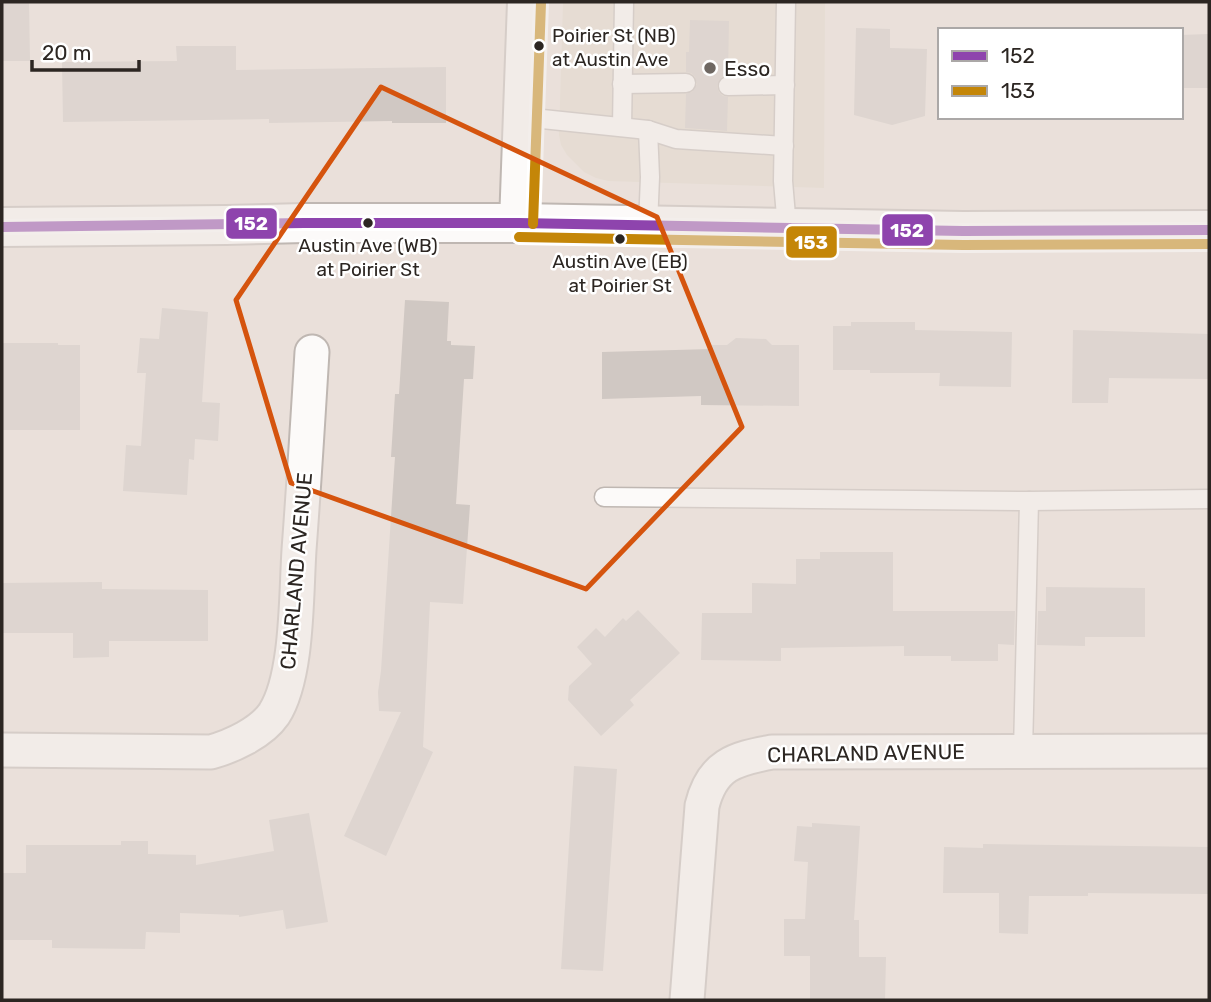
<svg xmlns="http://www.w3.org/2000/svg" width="1211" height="1002" font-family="Rubik,sans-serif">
  <rect width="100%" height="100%" fill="#eae0da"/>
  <path fill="#e2d8ca" d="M563 2H825L824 188 608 181 596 178 584 172 567 155 561 145 559 135Z"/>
  <g fill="#d0c8c3">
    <path d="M2 2H29L30 61H2Z"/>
    <path d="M690 20 729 21 728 75 722 77 717 86 719 92 723 96 728 97 727 131 685 128 686 94 692 92 697 84 695 77 691 73 686 72V52H689Z"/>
    <path d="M856 28 890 29V48L927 49 925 116 892 125 854 115Z"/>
    <path d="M1208 34 1209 88H1181V35Z"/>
    <path d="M176 46H236V70L446 67V123H392V121L269 123V119L63 122 62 62 177 61Z"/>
    <path d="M405 300 449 302 447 341H451V345L475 346 473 379H464L456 504 470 505 463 604 430 602 423 747 433 752 386 856 344 836 401 712 379 711 378 692 381 671 393 486 395 457H391L395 394H399Z"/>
    <path d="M162 308 208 312 202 402 220 403 218 441 195 439 194 460 189 459 187 495 123 491 126 445 141 446 146 373H137L140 338 159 339Z"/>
    <path d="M851 322H915V330L1012 332 1011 387 939 386 940 373H870V370H833V326H851Z"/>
    <path d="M1073 330 1209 334V379L1109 378 1108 403H1072Z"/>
    <path d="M736 338 766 339 772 345H799V406L701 405V396L602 399V352L712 349V345H727Z"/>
    <path d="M2 343H58V345H80V430H2Z"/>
    <path d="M820 552H893V611H1015L1014 645 998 644V661H951V656H904V646L781 648V661L701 660 702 613H752V583L796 584V559H820Z"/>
    <path d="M102 582V589L208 590V641H109V657L73 658V633H2V583Z"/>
    <path d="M1046 587 1145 588V637H1085V646L1037 645 1038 611H1046Z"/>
    <path d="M638 610 680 653 630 700 634 705 601 736 568 700 569 686 592 664 577 647 596 628 605 637 623 618 626 621Z"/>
    <path d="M574 766 617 769 603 971 561 969Z"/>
    <path d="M309 813 328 922 286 929 283 910 239 917V915L180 913V933L146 932 145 949 52 948V940H2V873H26V845H121V841H148V854L196 855V865L274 851 269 820Z"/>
    <path d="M812 823 860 826 854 920H859V957H886L885 1000H810V956H784V919H805L808 862 794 861 797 826 812 827Z"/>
    <path d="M983 844 1209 847V894L1088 893V896H1029L1028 934 999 933V893H943L944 847 983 848Z"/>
  </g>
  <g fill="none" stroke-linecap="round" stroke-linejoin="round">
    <defs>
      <g id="service">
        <path d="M786 2 783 181 787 228"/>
        <path d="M622 84 686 83"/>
        <path d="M728 86 785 85"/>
        <path d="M523 117 648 130 676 139 784 146"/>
        <path d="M622 127 624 2"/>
        <path d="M648 225 650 177 648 130"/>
        <path d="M604 497 1029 501 1209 499"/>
        <path d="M1023 751 1029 501"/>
      </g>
      <g id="minor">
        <path d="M2 750 211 752C232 746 261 733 274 714 298 677 296 595 299 550 304 484 308 418 312 352"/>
        <path d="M687 1000 702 806C712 765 734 759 772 752L1209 751"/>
      </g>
      <path id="tertiary" d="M519 223 527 2"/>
      <path id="secondary" d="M2 227 226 225 304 223H519L963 231 1209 230"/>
    </defs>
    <use href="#service" stroke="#bfb7b2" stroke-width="21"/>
    <use href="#minor" stroke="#bfb7b2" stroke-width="37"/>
    <use href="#tertiary" stroke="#bfb7b2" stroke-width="42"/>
    <use href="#secondary" stroke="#bfb7b2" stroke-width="42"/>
    <use href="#service" stroke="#fcfaf9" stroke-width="18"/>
    <use href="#minor" stroke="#fcfaf9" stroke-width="33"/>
    <use href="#tertiary" stroke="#fcfaf9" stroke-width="38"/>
    <use href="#secondary" stroke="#fcfaf9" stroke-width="38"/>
    <defs>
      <path id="bus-1" d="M2 227 304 223H519L963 231 1209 230"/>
      <g id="bus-2">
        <path d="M533 224 541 3"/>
        <path d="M519 237 963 245 1209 244"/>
      </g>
    </defs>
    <use href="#bus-1" stroke="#fff" stroke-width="16"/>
    <use href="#bus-2" stroke="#fff" stroke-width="16"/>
    <use href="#bus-1" stroke="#8e44ad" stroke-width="10"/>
    <use href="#bus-2" stroke="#c48608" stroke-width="10"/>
  </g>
  <path d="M0 0H1211V1002H0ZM381 87 657 217 742 427 586 589 291 483 236 300Z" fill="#eae0da" fill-opacity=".55" fill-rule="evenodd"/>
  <path fill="none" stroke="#d5540e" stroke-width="5" stroke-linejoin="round" d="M381 87 657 217 742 427 586 589 291 483 236 300Z"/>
  <g fill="#2c2622" stroke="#fff" stroke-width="2.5">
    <circle cx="539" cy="46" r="6"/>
    <circle cx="368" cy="223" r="6"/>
    <circle cx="620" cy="239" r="6"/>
  </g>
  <circle fill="#6e6762" stroke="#fff" stroke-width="2.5" cx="710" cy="68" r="7"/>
  <g text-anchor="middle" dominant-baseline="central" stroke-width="5" stroke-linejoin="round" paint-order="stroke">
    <g font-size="19" fill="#2c2622" stroke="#fff">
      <text x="552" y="35" text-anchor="start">Poirier St (NB)<tspan x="552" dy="24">at Austin Ave</tspan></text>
      <text x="368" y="245">Austin Ave (WB)<tspan x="368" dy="24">at Poirier St</tspan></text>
      <text x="620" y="261">Austin Ave (EB)<tspan x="620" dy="24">at Poirier St</tspan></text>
    </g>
    <g font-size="21" fill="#2c2622" stroke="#fff" text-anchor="start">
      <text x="724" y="68">Esso</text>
    </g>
    <g font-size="21" fill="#2c2622" stroke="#fff">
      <text transform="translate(296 571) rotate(-85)">CHARLAND AVENUE</text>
      <text transform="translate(866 753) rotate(-1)">CHARLAND AVENUE</text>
    </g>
  </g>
  <g stroke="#fff" stroke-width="2.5">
    <rect x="225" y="207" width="53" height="33" rx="7" fill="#8e44ad"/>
    <rect x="881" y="213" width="53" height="34" rx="7" fill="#8e44ad"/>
    <rect x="785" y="225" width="53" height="34" rx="7" fill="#c48608"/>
  </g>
  <g font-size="19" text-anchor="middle" font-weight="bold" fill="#fff">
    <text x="251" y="230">152</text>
    <text x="907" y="237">152</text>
    <text x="811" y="249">153</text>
  </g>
  <rect width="1211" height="1002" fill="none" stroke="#2c2622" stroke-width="7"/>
  <rect x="938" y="28" width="245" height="91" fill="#ffffff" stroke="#aba8a7" stroke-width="2"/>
  <rect x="952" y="51" width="35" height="10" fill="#8e44ad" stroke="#aba8a7" stroke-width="2"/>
  <text x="1001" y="63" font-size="21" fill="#2c2622">152</text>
  <rect x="952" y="86" width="35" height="10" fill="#c48608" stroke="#aba8a7" stroke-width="2"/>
  <text x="1001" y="98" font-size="21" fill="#2c2622">153</text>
  <path d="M32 60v10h107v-10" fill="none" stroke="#2c2622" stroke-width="3.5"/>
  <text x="42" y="60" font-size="21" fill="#2c2622" stroke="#ffffff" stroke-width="5" paint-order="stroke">20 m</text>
</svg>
